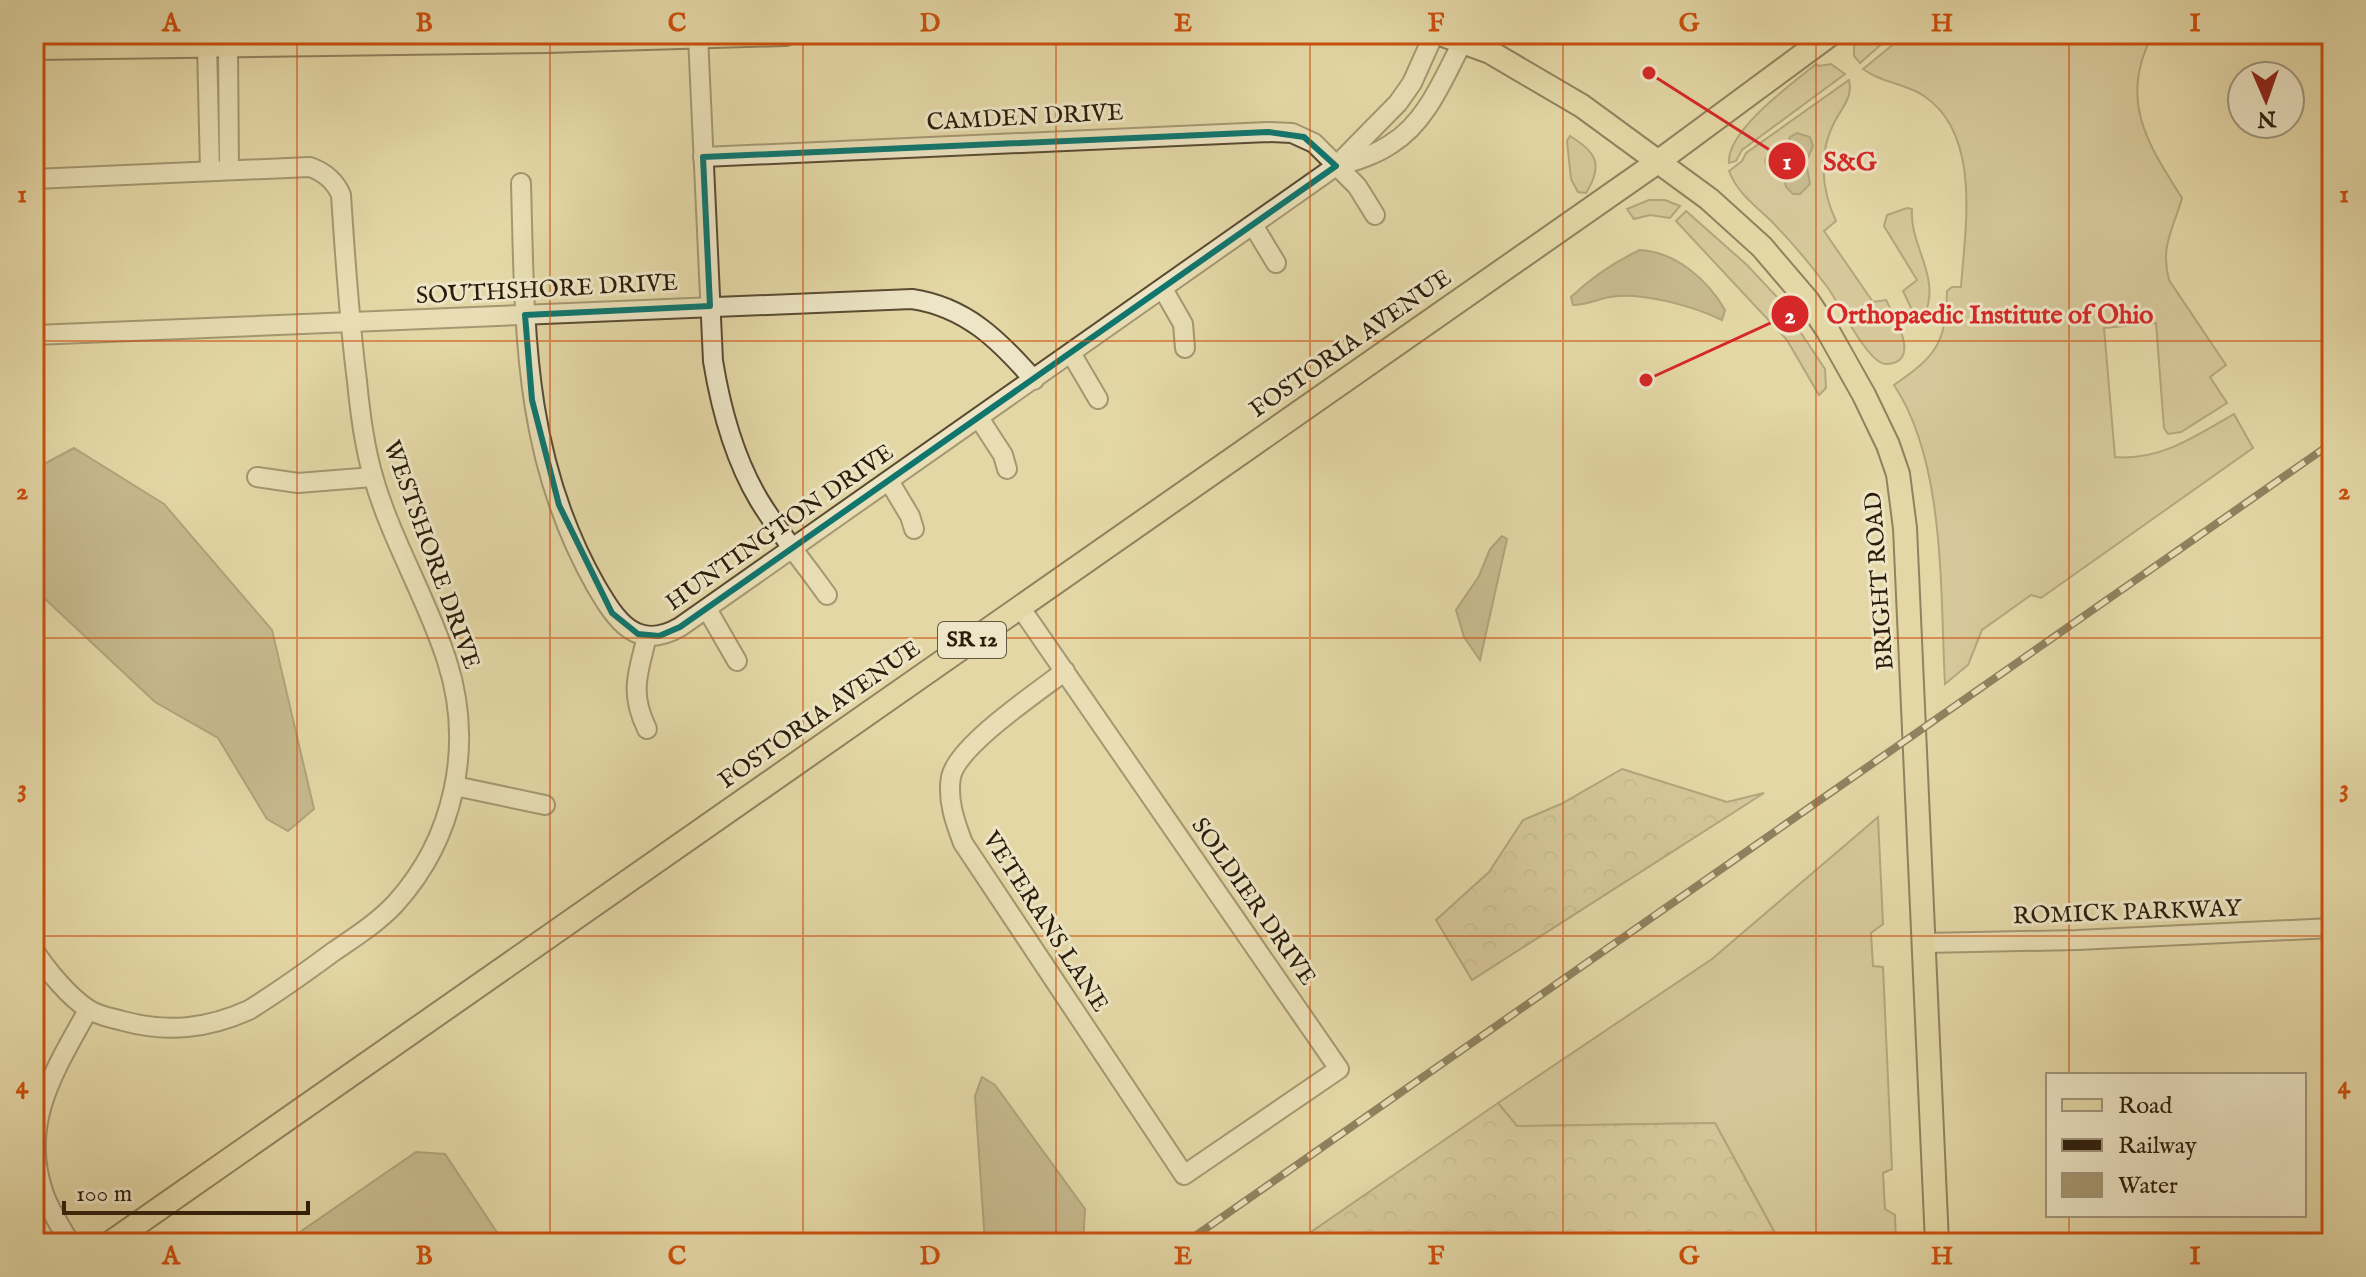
<svg xmlns="http://www.w3.org/2000/svg" width="2366" height="1277" font-family="'IM FELL English',serif">
  <defs>
    <pattern id="forest-crowns" width="20" height="18" patternUnits="userSpaceOnUse" patternTransform="scale(2)"><rect width="20" height="18" fill="#c5b78c"/><path d="M2 6a3 3 0 1 1 6 0M12 15a3 3 0 1 1 6 0" fill="none" stroke="#a99d77"/></pattern>
  </defs>
  <rect width="100%" height="100%" fill="#e4d7a6"/>
  <filter id="stains"><feTurbulence type="fractalNoise" baseFrequency=".0025" numOctaves="4"/><feColorMatrix values="0 0 0 0 .2 0 0 0 0 .09 0 0 0 0 .02 0 0 0 .5 -.17"/></filter>
  <radialGradient id="worn" r=".72"><stop offset=".6" stop-color="#630" stop-opacity="0"/><stop offset="1" stop-color="#630" stop-opacity=".3"/></radialGradient>
  <g fill="#c5b78c" stroke="#786a4c" stroke-width="2">
    <path d="M1854 34H1893L1860 63 1854 56Z"/>
    <path d="M1906 34H2153C2118 99 2147 143 2182 198 2173 230 2160 246 2169 280L2226 365 2210 377 2227 403 2181 432 2168 434 2164 428 2156 323 2104 328 2115 457C2160 461 2196 436 2234 414L2253 448 2041 598 2031 595 1982 630 1968 665 1945 684C1940 593 1946 463 1894 385 1936 356 1946 344 1947 291L1952 287H1961C1965 229 1982 135 1924 96 1905 83 1881 83 1863 69Z"/>
    <path d="M1816 64 1819 66 1831 64 1845 74 1742 150 1736 161 1729 163C1726 131 1793 83 1816 64Z"/>
    <path d="M1849 80C1853 97 1843 106 1835 121 1818 152 1821 189 1836 221L1824 231 1873 302 1886 300C1894 316 1923 363 1886 364 1868 364 1839 303 1828 288 1812 266 1795 246 1776 226 1759 208 1738 195 1729 171L1742 161 1746 153Z"/>
    <path d="M1570 136C1596 152 1604 164 1586 193L1578 192 1571 179 1567 141Z"/>
    <path d="M1649 200H1665L1680 206 1670 218 1650 215 1634 219 1627 209Z"/>
    <path d="M1907 208 1912 209C1909 245 1941 276 1925 314L1920 316 1913 312 1903 291 1917 280 1884 226 1887 215Z"/>
    <path d="M1686 211 1747 265 1777 297 1825 369 1826 388 1819 395 1787 340 1676 221Z"/>
    <path d="M1878 817 1883 924 1871 933 1873 966 1883 967 1892 1169 1883 1173 1885 1209 1895 1215 1896 1243H1771L1776 1235 1715 1123 1517 1126 1498 1103 1712 959Z"/>
  </g>
  <g fill="url(#forest-crowns)" stroke="#786a4c" stroke-width="2">
    <path d="M1622 769 1727 802 1764 793 1472 980 1436 920 1489 872 1523 820 1561 804Z"/>
    <path d="M1498 1103 1517 1126 1715 1123 1776 1235 1771 1243H1295Z"/>
  </g>
  <g fill="#a59771" stroke="#746648" stroke-width="2">
    <path d="M1797 133 1810 137 1813 146 1806 162 1810 184 1800 194H1793L1786 187 1784 178C1763 169 1755 153 1785 149L1790 137Z"/>
    <path d="M1640 250C1676 252 1708 280 1725 310L1722 320C1695 307 1641 291 1610 297 1597 299 1587 305 1573 305L1571 297C1592 277 1614 262 1640 250Z"/>
    <path d="M74 448 164 504 272 630 314 809 288 831 267 819 218 738 155 702 44 598 34 549V508L44 464Z"/>
    <path d="M1502 536 1507 539 1480 660 1464 637 1456 610 1479 576 1490 549Z"/>
    <path d="M982 1077 995 1085 1085 1209 1083 1243H985L975 1096Z"/>
    <path d="M416 1152 445 1154 504 1243H284Z"/>
  </g>
  <g fill="none" stroke-linecap="round" stroke-linejoin="round">
    <defs>
      <g id="minor">
        <path d="M698 36 713 361C721 410 734 458 759 500 779 533 805 564 827 595"/>
        <path d="M228 45 229 170"/>
        <path d="M207 46 210 170"/>
        <path d="M703 157 1268 132 1292 133 1314 143 1357 186 1375 215"/>
        <path d="M1339 166C1357 160 1375 155 1391 144 1427 122 1444 77 1463 41"/>
        <path d="M34 179 310 167C324 172 335 181 341 195 345 257 349 319 357 381 360 413 364 445 373 476 391 540 427 598 447 661 474 745 455 838 395 904 377 923 355 937 333 952 306 972 278 992 249 1010 207 1029 167 1033 123 1021 112 1018 98 1016 88 1009 69 997 46 969 34 950"/>
        <path d="M521 183C525 327 522 456 596 586 616 620 636 652 680 627L1336 166 1398 103 1412 83 1434 34"/>
        <path d="M1253 225 1276 263"/>
        <path d="M1163 289 1183 324 1185 348"/>
        <path d="M34 335 912 299C966 307 999 340 1034 380"/>
        <path d="M1071 353 1098 399"/>
        <path d="M979 418 1003 455 1007 469"/>
        <path d="M257 477 298 483 373 477"/>
        <path d="M889 481 910 516 914 529"/>
        <path d="M1020 607 1339 1069 1184 1175 963 843C955 822 947 800 951 777 957 746 1039 691 1065 671"/>
        <path d="M707 609 737 661"/>
        <path d="M647 636C638 674 629 692 647 729"/>
        <path d="M455 786 545 805"/>
        <path d="M1924 943 2077 940 2332 928"/>
        <path d="M70 1243C61 1227 50 1211 44 1194 19 1123 55 1070 88 1010"/>
      </g>
      <g id="major">
        <path d="M1440 34 1490 52 1582 106 1709 199 1762 247 1808 301 1828 331 1864 395 1888 445 1898 474 1905 528 1937 1243"/>
        <path d="M34 48 547 41 785 34"/>
        <path d="M110 1243 1659 161 1831 34"/>
      </g>
    </defs>
    <use href="#minor" stroke="#594b32" stroke-width="22"/>
    <use href="#major" stroke="#2b1c0b" stroke-width="26"/>
    <use href="#minor" stroke="#ede5c5" stroke-width="18"/>
    <use href="#major" stroke="#e4d7a6" stroke-width="22"/>
    <defs>
      <path id="rail" d="M1185 1243 2332 443"/>
    </defs>
    <use href="#rail" stroke="#2b1c0b" stroke-width="8"/>
    <use href="#rail" stroke="#ede5c5" stroke-width="5" stroke-dasharray="15" stroke-linecap="butt"/>
  </g>
  <path d="M0 0H2366V1277H0ZM1268 132 1304 137 1336 166 680 627 659 636 638 634 612 613 559 505 532 400 525 315 710 306 703 157Z" fill="#e4d7a6" fill-opacity=".55" fill-rule="evenodd"/>
  <path fill="none" stroke="#0f766e" stroke-width="6" stroke-linejoin="round" d="M1268 132 1304 137 1336 166 680 627 659 636 638 634 612 613 559 505 532 400 525 315 710 306 703 157Z"/>
  <path fill="none" stroke="#cc500c" stroke-width="2" stroke-opacity="0.55" d="M297 34V1243M550 34V1243M803 34V1243M1056 34V1243M1310 34V1243M1563 34V1243M1816 34V1243M2069 34V1075M34 341H2332M34 638H2332M34 936H2332M2069 1215V1243"/>
  <g text-anchor="middle" dominant-baseline="central" stroke-width="6" stroke-linejoin="round" paint-order="stroke">
    <rect fill="#ede5c5" stroke="#655843" stroke-width="2" x="938" y="622" width="68" height="36" rx="6"/>
    <g font-size="22" font-weight="bold" fill="#2b1c0b">
      <text x="972" y="640">SR 12</text>
    </g>
    <g font-size="24" fill="#2b1c0b" stroke="#ede5c5">
      <text transform="translate(1025 118) rotate(-3)">CAMDEN DRIVE</text>
      <text transform="translate(547 290) rotate(-3)">SOUTHSHORE DRIVE</text>
      <text transform="translate(1351 344) rotate(-35)">FOSTORIA AVENUE</text>
      <text transform="translate(780 528) rotate(-35)">HUNTINGTON DRIVE</text>
      <text transform="translate(431 555) rotate(70)">WESTSHORE DRIVE</text>
      <text transform="translate(1880 581) rotate(-94)">BRIGHT ROAD</text>
      <text transform="translate(820 715) rotate(-35)">FOSTORIA AVENUE</text>
      <text transform="translate(1253 902) rotate(55)">SOLDIER DRIVE</text>
      <text transform="translate(2127 913) rotate(-2)">ROMICK PARKWAY</text>
      <text transform="translate(1045 922) rotate(57)">VETERANS LANE</text>
    </g>
  </g>
  <path fill="none" stroke="#d62828" stroke-width="3" d="M1649 73L1787 161M1646 380L1790 314"/>
  <g fill="#d62828" stroke="#ede5c5" stroke-width="3">
    <circle cx="1649" cy="73" r="8"/>
    <circle cx="1646" cy="380" r="8"/>
    <circle cx="1787" cy="161" r="20"/>
    <circle cx="1790" cy="314" r="20"/>
  </g>
  <g font-size="24" text-anchor="middle" font-weight="bold" fill="#fff">
    <text x="1787" y="169">1</text>
    <text x="1790" y="323">2</text>
  </g>
  <g font-size="26" text-anchor="middle" font-weight="bold" fill="#d62828" stroke="#ede5c5" stroke-width="6" stroke-linejoin="round" paint-order="stroke">
    <text x="1850" y="170">S&amp;G</text>
    <text x="1990" y="323">Orthopaedic Institute of Ohio</text>
  </g>
  <rect width="2366" height="1277" fill="none" stroke="#e4d7a6" stroke-width="88"/>
  <rect x="2046" y="1073" width="260" height="144" fill="#ede5c5" stroke="#9f957b" stroke-width="2"/>
  <rect x="2062" y="1099" width="40" height="12" fill="#e4d7a6" stroke="#9f957b" stroke-width="2"/>
  <text x="2118" y="1113" font-size="24" fill="#2b1c0b">Road</text>
  <rect x="2062" y="1139" width="40" height="12" fill="#2b1c0b" stroke="#9f957b" stroke-width="2"/>
  <text x="2118" y="1153" font-size="24" fill="#2b1c0b">Railway</text>
  <rect x="2062" y="1173" width="40" height="24" fill="#a59771" stroke="#9f957b" stroke-width="2"/>
  <text x="2118" y="1193" font-size="24" fill="#2b1c0b">Water</text>
  <g transform="translate(2266 100) rotate(178)"><circle r="38" fill="#ede5c5" stroke="#9f957b" stroke-width="2"/>
  <path d="M0-6L14 30L0 20L-14 30Z" fill="#8f2418"/>
  <text y="-12" font-size="22" font-weight="bold" text-anchor="middle" fill="#2b1c0b">N</text>
  </g>
  <path d="M64 1201v12h244v-12" fill="none" stroke="#2b1c0b" stroke-width="4"/>
  <text x="76" y="1201" font-size="24" fill="#2b1c0b" stroke="#ede5c5" stroke-width="6" paint-order="stroke">100 m</text>
  <rect x="44" y="44" width="2278" height="1189" fill="none" stroke="#cc500c" stroke-width="3"/>
  <g font-size="26" text-anchor="middle" font-weight="bold" fill="#cc500c">
    <text x="171" y="31">A</text>
    <text x="424" y="31">B</text>
    <text x="677" y="31">C</text>
    <text x="930" y="31">D</text>
    <text x="1183" y="31">E</text>
    <text x="1436" y="31">F</text>
    <text x="1689" y="31">G</text>
    <text x="1942" y="31">H</text>
    <text x="2195" y="31">I</text>
    <text x="22" y="202">1</text>
    <text x="2344" y="202">1</text>
    <text x="22" y="499">2</text>
    <text x="2344" y="499">2</text>
    <text x="22" y="796">3</text>
    <text x="2344" y="796">3</text>
    <text x="22" y="1093">4</text>
    <text x="2344" y="1093">4</text>
    <text x="171" y="1264">A</text>
    <text x="424" y="1264">B</text>
    <text x="677" y="1264">C</text>
    <text x="930" y="1264">D</text>
    <text x="1183" y="1264">E</text>
    <text x="1436" y="1264">F</text>
    <text x="1689" y="1264">G</text>
    <text x="1942" y="1264">H</text>
    <text x="2195" y="1264">I</text>
  </g>
  <rect width="100%" height="100%" filter="url(#stains)"/>
  <rect width="100%" height="100%" fill="url(#worn)"/>
</svg>
